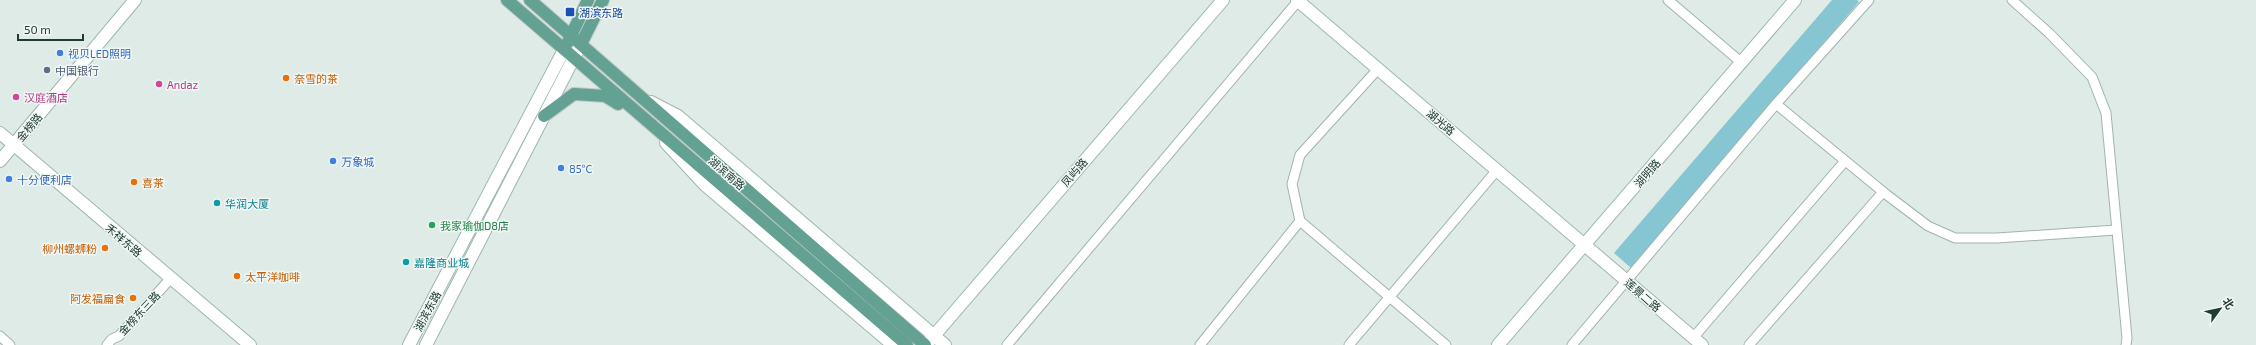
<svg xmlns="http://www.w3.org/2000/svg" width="2256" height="345" font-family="'Exo 2','Noto Sans SC',sans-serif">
  <rect width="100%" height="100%" fill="#dfebe6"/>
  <path fill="#86c6d2" d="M1832 0H1857L1859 2 1631 268 1614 253Z"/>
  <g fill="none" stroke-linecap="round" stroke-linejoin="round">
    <defs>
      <g id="street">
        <path d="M1668 0 1742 63"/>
        <path d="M2012 0 2049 33 2092 77 2106 113 2127 338 2126 345"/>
        <path d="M1776 104 1887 195 1928 226 1955 238H1997L2116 230"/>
        <path d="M1300 221 1446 345"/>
        <path d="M0 336 10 345"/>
        <path d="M1693 338 1845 161"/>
        <path d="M107 345 112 339 119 336 170 279"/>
        <path d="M1007 345 1298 1 1302 0"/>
        <path d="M1200 345 1300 221 1292 184 1300 155 1378 69"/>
        <path d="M1349 345 1497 170"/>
        <path d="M1572 345 1776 104 1869 0"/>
        <path d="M1749 345 1883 192"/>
      </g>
      <g id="secondary">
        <path d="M1297 0 1702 345"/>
        <path d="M651 102 678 116 945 345"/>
        <path d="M0 133 250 345"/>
        <path d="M666 143 705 185 893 345"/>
        <path d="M0 161 135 0"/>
        <path d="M409 345 565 48"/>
        <path d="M426 345 581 44"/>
        <path d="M926 345 1223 0"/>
        <path d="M1498 345 1795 0"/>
      </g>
      <g id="primary">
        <path d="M507 0 907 345"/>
        <path d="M530 0 925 345"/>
        <path d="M568 42 588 0"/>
        <path d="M581 44 603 0"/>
        <path d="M544 116 574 94 605 96 618 104"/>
      </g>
    </defs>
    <use href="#street" stroke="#a2b3ad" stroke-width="11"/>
    <use href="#secondary" stroke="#9eb7ae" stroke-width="14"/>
    <use href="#primary" stroke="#c1c8c6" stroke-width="14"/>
    <use href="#street" stroke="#fff" stroke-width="9"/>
    <use href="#secondary" stroke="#fff" stroke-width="12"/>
    <use href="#primary" stroke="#63a192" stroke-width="12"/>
  </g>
  <rect fill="#1a4fb4" stroke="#f0f7f4" stroke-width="1.5" x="565" y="7" width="10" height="10" rx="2"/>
  <g fill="#3f7fe0" stroke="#f0f7f4" stroke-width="1.5">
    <circle cx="60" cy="53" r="4"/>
    <circle cx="333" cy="161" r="4"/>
    <circle cx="561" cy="168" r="4"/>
    <circle cx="9" cy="179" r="4"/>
  </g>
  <circle fill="#5c6f8a" stroke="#f0f7f4" stroke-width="1.5" cx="47" cy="70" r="4"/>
  <g fill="#e8710a" stroke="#f0f7f4" stroke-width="1.5">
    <circle cx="286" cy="78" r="4"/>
    <circle cx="134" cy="182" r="4"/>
    <circle cx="105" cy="248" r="4"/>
    <circle cx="237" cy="276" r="4"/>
    <circle cx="133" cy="298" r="4"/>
  </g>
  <g fill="#d1479c" stroke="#f0f7f4" stroke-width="1.5">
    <circle cx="159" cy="84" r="4"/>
    <circle cx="16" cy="97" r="4"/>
  </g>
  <g fill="#0f9aa8" stroke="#f0f7f4" stroke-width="1.5">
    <circle cx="217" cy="203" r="4"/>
    <circle cx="406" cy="262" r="4"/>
  </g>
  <circle fill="#2e9e5b" stroke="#f0f7f4" stroke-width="1.5" cx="432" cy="225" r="4"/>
  <g text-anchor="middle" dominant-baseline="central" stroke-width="3" stroke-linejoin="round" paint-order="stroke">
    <g font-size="11" fill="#164399" stroke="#f0f7f4" text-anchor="start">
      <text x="579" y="12">湖滨东路</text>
    </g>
    <g font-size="11" fill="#366cbe" stroke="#f0f7f4" text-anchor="start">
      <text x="68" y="53">视贝LED照明</text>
      <text x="341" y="161">万象城</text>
      <text x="569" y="168">85℃</text>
      <text x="17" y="179">十分便利店</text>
    </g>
    <g font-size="11" fill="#4e5e75" stroke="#f0f7f4" text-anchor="start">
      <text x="55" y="70">中国银行</text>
    </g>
    <g font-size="11" fill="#c56008" stroke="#f0f7f4" text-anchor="start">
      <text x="294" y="78">奈雪的茶</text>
      <text x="142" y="182">喜茶</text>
      <text x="97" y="248" text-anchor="end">柳州螺蛳粉</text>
      <text x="245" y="276">太平洋咖啡</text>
      <text x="125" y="298" text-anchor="end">阿发福扁食</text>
    </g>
    <g font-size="11" fill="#b23c85" stroke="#f0f7f4" text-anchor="start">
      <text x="167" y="84">Andaz</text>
      <text x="24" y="97">汉庭酒店</text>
    </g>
    <g font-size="11" fill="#203b34" stroke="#f0f7f4">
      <text transform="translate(1441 122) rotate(40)">湖光路</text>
      <text transform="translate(29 127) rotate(-50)">金榜路</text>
      <text transform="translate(1074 172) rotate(-49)">凤屿路</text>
      <text transform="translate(727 173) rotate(41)">湖滨南路</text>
      <text transform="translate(1647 173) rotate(-49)">湖明路</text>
      <text transform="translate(124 240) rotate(41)">禾祥东路</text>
      <text transform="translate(1643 295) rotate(41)">莲景二路</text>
      <text transform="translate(427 311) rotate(-62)">湖滨东路</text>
      <text transform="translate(139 313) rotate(-47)">金榜东三路</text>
    </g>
    <g font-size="11" fill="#0d838f" stroke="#f0f7f4" text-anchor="start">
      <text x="225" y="203">华润大厦</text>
      <text x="414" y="262">嘉隆商业城</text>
    </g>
    <g font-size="11" fill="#27864d" stroke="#f0f7f4" text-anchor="start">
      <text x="440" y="225">我家瑜伽D8店</text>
    </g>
  </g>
  <g transform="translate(2220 309) rotate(57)" stroke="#f0f7f4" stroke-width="3" paint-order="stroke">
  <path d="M0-3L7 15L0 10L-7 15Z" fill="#203b34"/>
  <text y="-6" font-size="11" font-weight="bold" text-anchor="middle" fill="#203b34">北</text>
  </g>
  <path d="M18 34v6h65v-6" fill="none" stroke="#203b34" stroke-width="2"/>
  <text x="24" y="34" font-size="12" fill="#203b34" stroke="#f0f7f4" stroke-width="3" paint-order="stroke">50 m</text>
</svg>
